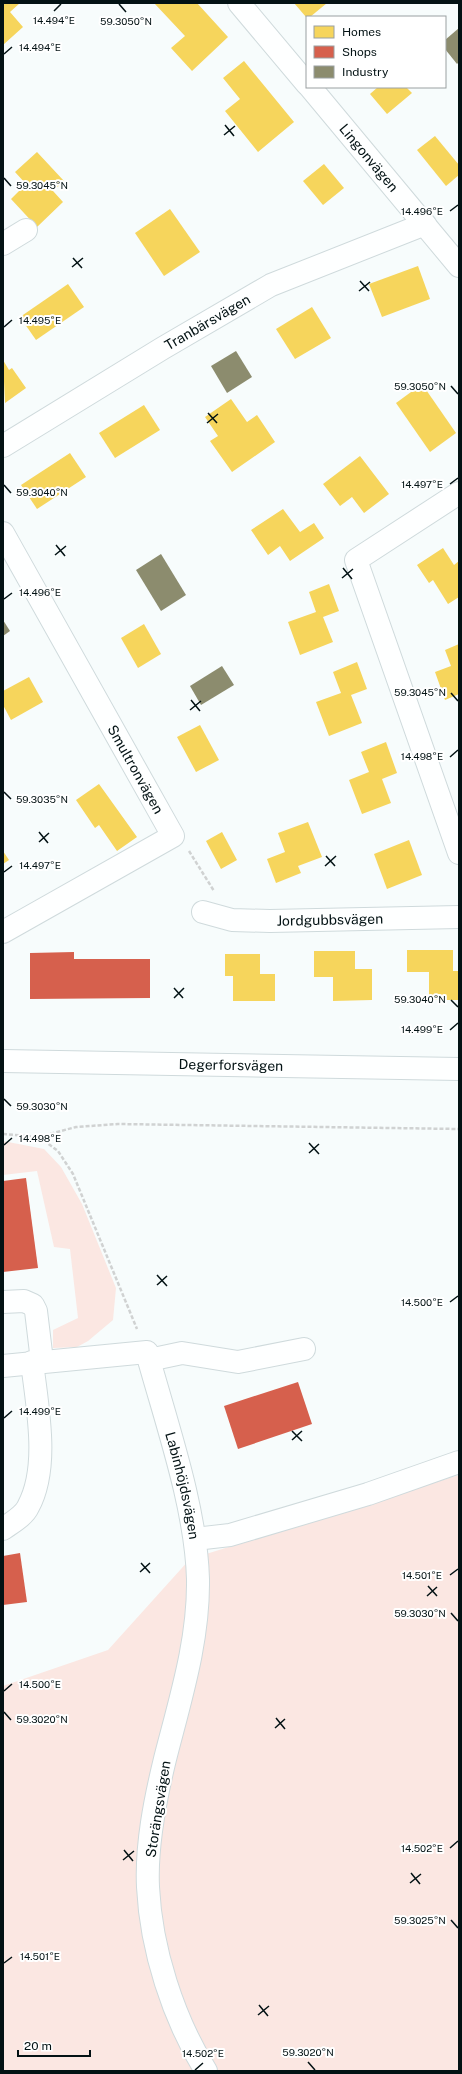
<svg xmlns="http://www.w3.org/2000/svg" width="462" height="2074" font-family="'Public Sans',sans-serif">
  <rect width="100%" height="100%" fill="#f7fcfc"/>
  <g fill="#fbe7e2">
    <path d="M3 1141 44 1149 61 1167 82 1204 116 1288 113 1320 88 1341 77 1347 53 1348V1330L78 1318 70 1249 54 1247 37 1171 3 1175Z"/>
    <path d="M459 1475V2071H3V1686L108 1650 190 1559Z"/>
  </g>
  <g fill="#f6d55c">
    <path d="M3 3H20L10 12 23 27 3 45Z"/>
    <path d="M154 3H197L228 37 192 71 171 48 185 36Z"/>
    <path d="M294 3H327L310 17H306Z"/>
    <path d="M244 61 294 122 258 152 225 111 240 99 223 78Z"/>
    <path d="M378 87H406L412 93 387 114 370 94Z"/>
    <path d="M435 136 459 165V175L446 186 417 150Z"/>
    <path d="M37 152 64 181 53 191 63 202 37 227 11 199 26 184 15 172Z"/>
    <path d="M324 164 344 188 323 205 303 181Z"/>
    <path d="M170 209 200 252 164 276 135 233Z"/>
    <path d="M418 266 430 299 382 317 369 284Z"/>
    <path d="M68 284 84 307 36 340 20 317Z"/>
    <path d="M312 307 331 338 295 359 276 329Z"/>
    <path d="M3 360 9 370 12 368 26 388 5 403Z"/>
    <path d="M422 384 456 433 430 452 396 403Z"/>
    <path d="M231 399 247 422 257 415 275 442 232 472 210 441 218 436 205 417Z"/>
    <path d="M144 405 160 430 115 458 99 433Z"/>
    <path d="M70 453 86 477 37 509 21 485Z"/>
    <path d="M360 456 389 494 364 513 352 497 340 506 323 484Z"/>
    <path d="M283 509 300 532 314 523 324 538 290 561 280 546 268 555 251 530Z"/>
    <path d="M443 548 454 565 459 561V597L448 604 433 580 429 583 417 565Z"/>
    <path d="M329 584 339 611 323 617 333 642 300 655 288 622 316 612 309 592Z"/>
    <path d="M144 624 161 654 138 668 121 638Z"/>
    <path d="M459 644V694L445 700 435 672 451 666 445 650Z"/>
    <path d="M357 662 367 689 351 695 362 723 329 736 316 702 341 693 333 672Z"/>
    <path d="M29 677 43 702 11 720 3 705V691Z"/>
    <path d="M200 725 219 760 196 772 177 737Z"/>
    <path d="M386 742 397 773 382 779 391 803 362 814 349 780 369 772 361 752Z"/>
    <path d="M99 784 137 837 117 851 99 825 95 828 76 800Z"/>
    <path d="M308 822 322 857 298 866 301 873 276 883 267 859 285 852 278 833Z"/>
    <path d="M222 832 237 860 221 869 206 841Z"/>
    <path d="M409 840 422 875 387 889 374 854Z"/>
    <path d="M3 851 9 860 3 864Z"/>
    <path d="M407 950H453V971H459V1000H429V972H407Z"/>
    <path d="M314 951H355V969H372V1000L333 1001V977H314Z"/>
    <path d="M225 954H260V974H275V1001H233V976H225Z"/>
  </g>
  <g fill="#d6604d">
    <path d="M74 952V959H150V998L30 999V953Z"/>
    <path d="M26 1178 38 1268 3 1272V1181Z"/>
    <path d="M298 1382 312 1424 238 1449 224 1406Z"/>
    <path d="M20 1553 27 1602 3 1605V1556Z"/>
  </g>
  <g fill="#8c8c6e">
    <path d="M459 28V62L457 64 445 49V40Z"/>
    <path d="M236 351 252 377 227 393 211 366Z"/>
    <path d="M161 554 186 595 161 611 136 570Z"/>
    <path d="M3 620 10 631 3 636Z"/>
    <path d="M222 666 234 685 201 705 190 686Z"/>
  </g>
  <g fill="none" stroke-linecap="round" stroke-linejoin="round">
    <defs>
      <g id="minor">
        <path d="M239 3 307 84"/>
        <path id="s1" d="M310 87 459 266"/>
        <path d="M3 244 26 230"/>
        <path id="s2" d="M3 446 163 348 271 285 425 224"/>
        <path d="M459 493 356 560 459 853"/>
        <path id="s3" d="M3 533 173 836 3 932"/>
        <path id="s4" d="M203 912 232 920 270 921 459 917"/>
        <path d="M3 1302 24 1301 33 1305 36 1311 42 1361"/>
        <path d="M149 1360 182 1353 238 1362 304 1349"/>
        <path id="s5" d="M3 1366 147 1352 149 1360C168 1428 196 1509 198 1579 199 1641 180 1700 165 1759 155 1800 146 1845 148 1887 151 1949 173 2018 206 2071"/>
        <path d="M3 1529C11 1523 24 1516 28 1507 50 1467 37 1406 32 1362"/>
        <path d="M195 1539 230 1535 368 1494 459 1462"/>
      </g>
      <g id="major">
        <path id="s6" d="M3 1061 459 1069"/>
      </g>
    </defs>
    <use href="#minor" stroke="#cfdadc" stroke-width="24"/>
    <use href="#major" stroke="#cfdadc" stroke-width="24"/>
    <g stroke="#d0d2d2" stroke-width="2.5" stroke-dasharray="4 2" stroke-linecap="butt">
      <path d="M189 851 214 891"/>
      <path d="M3 1134 38 1137 76 1127 118 1124 459 1129"/>
      <path d="M39 1137 58 1151 73 1174 137 1329"/>
    </g>
    <use href="#minor" stroke="#feffff" stroke-width="22"/>
    <use href="#major" stroke="#feffff" stroke-width="22"/>
  </g>
  <path fill="none" stroke="#031214" stroke-width="1.5" d="M119 4 126 12M54 11 61 4M4 54 12 47M225 125 234 136M224 135 235 126M4 178 11 186M450 211 458 205M73 258 82 268M72 267 83 258M360 281 369 291M359 291 370 282M4 327 12 320M451 386 458 394M208 413 217 423M207 423 218 414M450 484 458 478M4 485 11 493M56 545 65 556M55 555 66 546M343 568 352 579M342 578 353 569M4 599 12 593M451 693 458 701M191 700 200 711M190 710 201 701M450 757 458 750M4 792 11 799M39 832 48 843M39 842 49 833M326 856 335 866M325 866 336 856M4 872 12 866M174 988 183 998M174 998 184 988M451 1000 458 1007M450 1030 458 1023M4 1099 11 1106M309 1143 319 1154M4 1145 12 1138M309 1153 319 1144M157 1275 167 1286M157 1285 167 1276M450 1302 458 1296M4 1418 12 1411M292 1431 302 1441M292 1440 302 1431M141 1563 150 1573M140 1572 150 1563M450 1575 458 1569M428 1586 437 1596M427 1596 437 1587M451 1613 458 1621M4 1691 12 1684M4 1712 11 1720M276 1718 285 1729M275 1728 285 1719M450 1848 458 1841M124 1850 133 1861M123 1860 134 1851M411 1873 420 1884M410 1883 421 1874M451 1920 458 1928M4 1963 12 1957M259 2005 268 2016M258 2015 269 2006M308 2062 315 2070M195 2070 203 2063"/>
  <g text-anchor="middle" dominant-baseline="central" stroke-width="4" stroke-linejoin="round" paint-order="stroke">
    <g font-size="14" fill="#031214" stroke="#fff">
      <text stroke="none"><textPath href="#s1" startOffset="92">Lingonvägen</textPath></text>
      <text stroke="none"><textPath href="#s2" startOffset="239">Tranbärsvägen</textPath></text>
      <text stroke="none"><textPath href="#s3" startOffset="271">Smultronvägen</textPath></text>
      <text stroke="none"><textPath href="#s4" startOffset="128">Jordgubbsvägen</textPath></text>
      <text stroke="none"><textPath href="#s6" startOffset="228">Degerforsvägen</textPath></text>
      <text stroke="none"><textPath href="#s5" startOffset="283">Labinhöjdsvägen</textPath></text>
      <text transform="translate(158 1809) rotate(-81)">Storängsvägen</text>
    </g>
  </g>
  <g font-size="10" text-anchor="middle" fill="#031214" stroke="#fff" stroke-width="4" stroke-linejoin="round" paint-order="stroke">
    <text x="54" y="24">14.494°E</text>
    <text x="126" y="25">59.3050°N</text>
    <text x="40" y="51">14.494°E</text>
    <text x="42" y="189">59.3045°N</text>
    <text x="422" y="215">14.496°E</text>
    <text x="40" y="324">14.495°E</text>
    <text x="420" y="390">59.3050°N</text>
    <text x="422" y="488">14.497°E</text>
    <text x="42" y="496">59.3040°N</text>
    <text x="40" y="596">14.496°E</text>
    <text x="420" y="696">59.3045°N</text>
    <text x="422" y="760">14.498°E</text>
    <text x="42" y="803">59.3035°N</text>
    <text x="40" y="869">14.497°E</text>
    <text x="420" y="1003">59.3040°N</text>
    <text x="422" y="1033">14.499°E</text>
    <text x="42" y="1110">59.3030°N</text>
    <text x="40" y="1142">14.498°E</text>
    <text x="422" y="1306">14.500°E</text>
    <text x="40" y="1415">14.499°E</text>
    <text x="422" y="1579">14.501°E</text>
    <text x="420" y="1617">59.3030°N</text>
    <text x="40" y="1688">14.500°E</text>
    <text x="42" y="1723">59.3020°N</text>
    <text x="422" y="1852">14.502°E</text>
    <text x="420" y="1924">59.3025°N</text>
    <text x="40" y="1960">14.501°E</text>
    <text x="308" y="2056">59.3020°N</text>
    <text x="203" y="2057">14.502°E</text>
  </g>
  <rect width="462" height="2074" fill="none" stroke="#031214" stroke-width="8"/>
  <rect x="306" y="16" width="140" height="72" fill="#ffffff" stroke="#9aa0a1"/>
  <rect x="314" y="26" width="20" height="12" fill="#f6d55c" stroke="#9aa0a1"/>
  <text x="342" y="36" font-size="12" fill="#031214">Homes</text>
  <rect x="314" y="46" width="20" height="12" fill="#d6604d" stroke="#9aa0a1"/>
  <text x="342" y="56" font-size="12" fill="#031214">Shops</text>
  <rect x="314" y="66" width="20" height="12" fill="#8c8c6e" stroke="#9aa0a1"/>
  <text x="342" y="76" font-size="12" fill="#031214">Industry</text>
  <path d="M18 2050v6h72v-6" fill="none" stroke="#031214" stroke-width="2"/>
  <text x="24" y="2050" font-size="12" fill="#031214" stroke="#ffffff" stroke-width="3" paint-order="stroke">20 m</text>
</svg>
